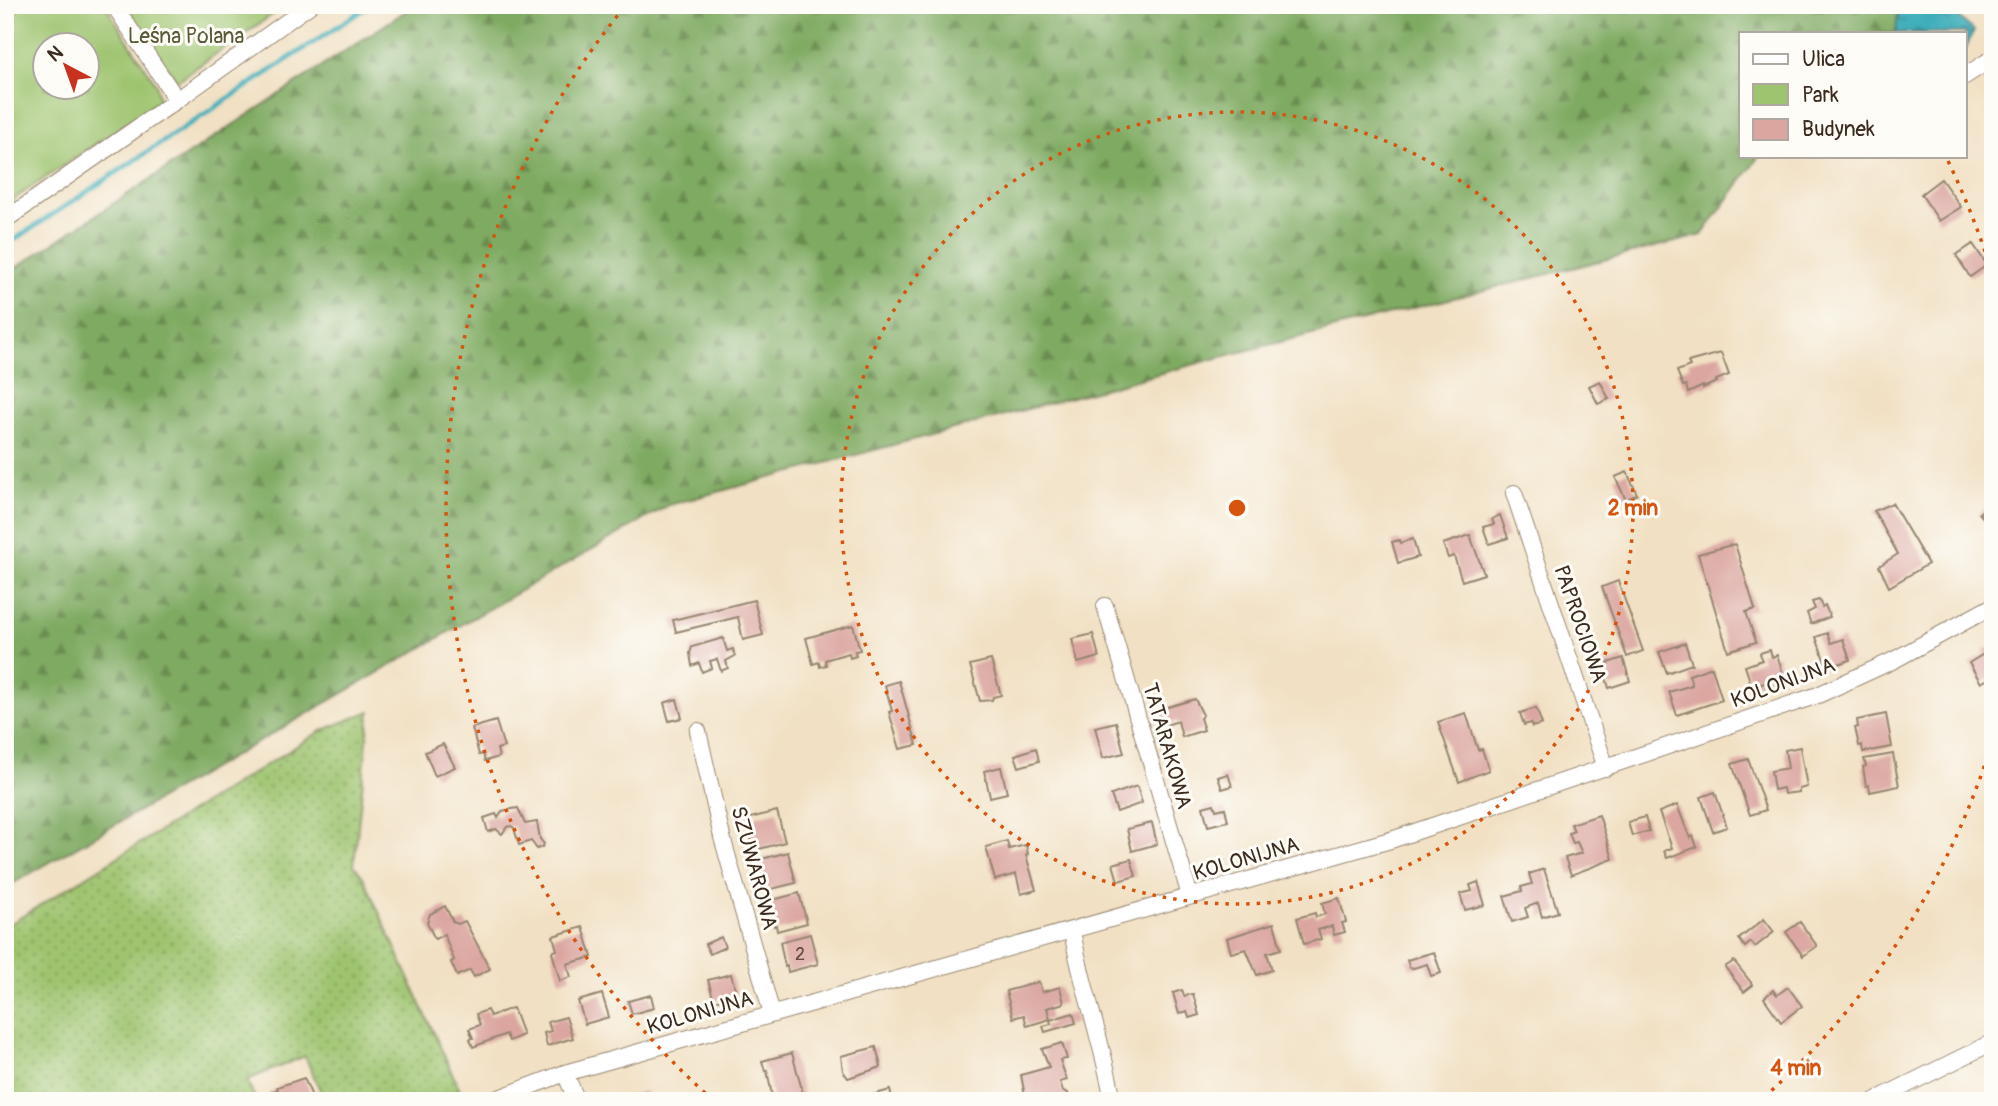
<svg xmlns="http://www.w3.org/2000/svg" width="1998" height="1106" font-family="Pangolin,sans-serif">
  <defs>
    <pattern id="grass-dots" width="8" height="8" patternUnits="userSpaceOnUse" patternTransform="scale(1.75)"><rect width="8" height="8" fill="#9fc46f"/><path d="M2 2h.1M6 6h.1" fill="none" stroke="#839f5b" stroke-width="1.8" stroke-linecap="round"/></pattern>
    <pattern id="forest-firs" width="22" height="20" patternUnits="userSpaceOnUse" patternTransform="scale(1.75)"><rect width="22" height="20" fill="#7faa62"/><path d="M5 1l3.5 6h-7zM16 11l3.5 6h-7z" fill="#698b50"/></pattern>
    <pattern id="water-ripples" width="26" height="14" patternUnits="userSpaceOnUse" patternTransform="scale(1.75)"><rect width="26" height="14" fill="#3eaeba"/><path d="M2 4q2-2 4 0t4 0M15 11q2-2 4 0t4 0" fill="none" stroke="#358e97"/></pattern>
  </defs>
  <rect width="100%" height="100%" fill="#fdfcf7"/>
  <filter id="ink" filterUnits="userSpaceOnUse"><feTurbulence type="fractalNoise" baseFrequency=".0143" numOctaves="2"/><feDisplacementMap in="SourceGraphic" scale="14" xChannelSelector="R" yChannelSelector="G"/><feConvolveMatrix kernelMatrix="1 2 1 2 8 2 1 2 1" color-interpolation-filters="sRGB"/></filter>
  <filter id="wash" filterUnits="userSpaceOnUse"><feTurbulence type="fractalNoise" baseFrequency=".00686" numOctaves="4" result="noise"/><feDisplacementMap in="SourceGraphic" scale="28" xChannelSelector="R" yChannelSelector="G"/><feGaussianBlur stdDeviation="1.57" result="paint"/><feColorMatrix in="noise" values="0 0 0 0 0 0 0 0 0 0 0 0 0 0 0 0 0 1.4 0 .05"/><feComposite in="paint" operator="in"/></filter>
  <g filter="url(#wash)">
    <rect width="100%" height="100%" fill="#f1e0c3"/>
    <path fill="url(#grass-dots)" stroke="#6d7746" stroke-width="2" d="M370 711 354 865 363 877 462 1095 448 1101H325L305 1056 247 1080 256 1101H5V927L321 731Z"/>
    <path fill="url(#forest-firs)" stroke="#5d6a40" stroke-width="2" d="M415 5H1889L1898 15 1896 33H1799L1795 30 1793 33H1741V156H1759L1702 235 1225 356 669 505 5 888V275Z"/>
    <g fill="#9fc46f" stroke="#6d7746" stroke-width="2" fill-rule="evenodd">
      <path d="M5 5H105L156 84 159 101 5 205ZM46 46H88V88H46Z"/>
      <path d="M125 5H286L177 81Z"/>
    </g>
    <path fill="url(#water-ripples)" stroke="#3c6c6c" stroke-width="2" d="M1889 5H1945L1974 31 1965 49V33H1896L1898 15Z"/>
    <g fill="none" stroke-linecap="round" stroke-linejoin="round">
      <path stroke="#3eaeba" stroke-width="5" d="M5 246 370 5"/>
    </g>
    <g id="blocks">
      <g fill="#dba6a0">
        <path d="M1941 179 1961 207 1939 221 1921 194Z"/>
        <path d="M1973 244 1987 265 1970 277 1956 255Z"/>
        <path d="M1721 353 1729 375 1716 380 1717 382 1703 388V386L1688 393 1686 385 1683 386 1677 371 1690 366 1688 362Z"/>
        <path d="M1600 381 1609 399 1598 404 1589 386Z"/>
        <path d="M1627 472 1637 494 1626 500 1615 477Z"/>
        <path d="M1992 502 1993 526 1991 527 1979 513Z"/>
        <path d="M1892 503 1928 564 1889 587 1879 566 1898 554 1874 511Z"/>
        <path d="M1500 515 1508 538 1489 544 1483 527 1494 524 1492 519Z"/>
        <path d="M1470 535 1484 574 1462 581 1454 556 1448 558 1443 544Z"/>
        <path d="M1413 539 1418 557 1398 563 1392 542 1399 540 1400 543Z"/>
        <path d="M1735 544 1755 609 1746 612 1756 642 1728 651 1698 554Z"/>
        <path d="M1618 581 1643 651 1627 657 1602 587Z"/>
        <path d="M754 600 763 635 743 640 738 617 676 632 673 620Z"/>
        <path d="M1819 600 1822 607 1825 605 1830 617 1811 624 1807 613 1815 609 1812 602Z"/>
        <path d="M853 625 860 650 855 651 856 656 850 658 849 653 838 656 825 660 826 665 820 667 819 662 813 664 806 638Z"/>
        <path d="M1827 633 1831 643 1843 639 1850 660 1827 668 1816 637Z"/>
        <path d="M1093 634 1099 657 1078 663 1072 639Z"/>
        <path d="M723 638 727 651 733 649 735 656 726 661 728 668 721 671 717 659 710 661 712 668 702 672 699 663 692 666 690 653 692 647Z"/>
        <path d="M1685 643 1692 664 1667 673 1659 652Z"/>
        <path d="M1987 647 1989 650 1993 649V682L1991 683 1988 679 1981 683 1969 663 1985 653 1983 650Z"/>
        <path d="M1770 650 1772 657 1777 655 1784 677 1752 687 1745 666 1762 660 1760 653Z"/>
        <path d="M1623 658 1630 681 1609 688 1602 665Z"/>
        <path d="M991 660 1001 695 993 697 992 700 980 701 970 665Z"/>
        <path d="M1712 667 1722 700 1677 715 1669 692 1692 685 1689 675Z"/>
        <path d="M899 681 917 745 900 749 889 712 892 711 885 685Z"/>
        <path d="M677 699 682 718 669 721 664 703Z"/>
        <path d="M1195 699 1203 715 1200 718 1204 730 1182 737 1178 721 1166 725 1161 709Z"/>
        <path d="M1536 708 1542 724 1532 727 1531 723 1524 725 1520 713Z"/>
        <path d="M1466 713 1478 750 1482 749 1489 770 1459 782 1438 722Z"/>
        <path d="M1886 714 1892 747 1863 752 1862 745 1859 746 1855 728 1858 727 1857 720Z"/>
        <path d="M496 721 504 747 497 749 499 757 485 761 483 754 479 755 472 728Z"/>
        <path d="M1116 722 1124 753 1103 758 1095 727Z"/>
        <path d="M443 744 455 767 435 776 425 752Z"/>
        <path d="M1800 747 1807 787 1799 789V792L1784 794 1783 788 1774 790 1771 771 1788 768 1785 750Z"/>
        <path d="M1036 748 1039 761 1019 767 1015 755Z"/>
        <path d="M1893 754 1899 786 1870 792 1869 785 1866 786 1863 767 1866 766 1864 759Z"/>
        <path d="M1748 759 1766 810 1750 815 1732 764Z"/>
        <path d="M1001 767 1007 793 990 797 984 771Z"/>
        <path d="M1228 774 1232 786 1222 789 1218 777Z"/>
        <path d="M1137 786 1142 803 1117 812 1111 795Z"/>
        <path d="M1715 792 1727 827 1713 832 1701 797Z"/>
        <path d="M1214 804 1216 810 1225 808 1228 821 1208 826 1203 807Z"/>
        <path d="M1677 805 1690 838 1693 836 1697 847 1667 858 1664 851 1672 848 1659 812Z"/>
        <path d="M518 808 525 824 537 822 540 839 544 844 542 847 537 849 531 841 519 845 514 828 511 826 507 827 502 834 496 829 488 832 484 818 496 814 498 818 502 811Z"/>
        <path d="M777 811 785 842 756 850 754 844H752L747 819Z"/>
        <path d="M1599 815 1613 859 1571 875 1565 858 1582 853 1577 842 1573 843 1569 833 1574 831 1571 824Z"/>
        <path d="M1645 817 1649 831 1632 836 1628 822Z"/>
        <path d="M1152 823 1157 844 1132 851 1127 829Z"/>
        <path d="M1007 841 1009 849 1026 845 1028 854 1026 855 1036 890 1021 894 1016 874 995 880 986 847Z"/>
        <path d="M788 852 796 883 767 890 758 866H760L758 860Z"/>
        <path d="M1131 859 1136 876 1118 881 1113 864Z"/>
        <path d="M1544 869 1558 912 1542 917 1538 903 1525 908 1528 917 1512 922 1504 896 1522 891 1521 887 1532 884 1529 874Z"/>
        <path d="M1478 882 1485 905 1465 910 1460 894 1472 891 1470 885Z"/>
        <path d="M799 893 807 923 777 931 776 925 774 926 769 901Z"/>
        <path d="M1339 898 1346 922 1342 923 1345 932 1334 935 1332 926 1318 930 1321 939 1304 944 1297 918 1315 913 1316 917 1325 914 1322 903Z"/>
        <path d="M445 906 453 922 458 924 465 921 490 969 474 977 470 970 457 976 451 962 454 960 444 934 435 939 427 923 430 914Z"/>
        <path d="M1764 919 1774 932 1755 947 1751 942 1745 947 1739 939Z"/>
        <path d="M1800 922 1817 946 1803 956 1786 932Z"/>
        <path d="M1274 923 1281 949 1267 953 1272 970 1257 975 1246 949 1231 953 1227 938Z"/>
        <path d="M583 927 592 957 567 964 571 977 560 981 552 952 557 950 553 936Z"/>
        <path d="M810 934 818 964 788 972 787 966 785 967 780 942Z"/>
        <path d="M721 937 725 947 710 954 705 944Z"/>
        <path d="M1434 952 1441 973 1431 976 1427 964 1410 969 1407 960Z"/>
        <path d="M1734 961 1753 985 1744 992 1725 967Z"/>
        <path d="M731 974 737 995 714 1001 708 980Z"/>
        <path d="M1039 982 1042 992 1060 987 1064 1003 1047 1008 1050 1019 1027 1026 1024 1015 1013 1018 1006 991Z"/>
        <path d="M1788 987 1802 1006 1781 1022 1764 998 1773 990 1777 995Z"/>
        <path d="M1182 990 1184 996 1193 994 1199 1015 1189 1018 1187 1011 1179 1014 1173 993Z"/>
        <path d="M602 994 609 1017 585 1024 578 1001Z"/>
        <path d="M651 995 654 1008 632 1014 628 1001Z"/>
        <path d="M513 1008 523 1035 509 1041 506 1034 473 1047 470 1039 473 1038 469 1029 480 1025 476 1014 487 1010 490 1016Z"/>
        <path d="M1073 1013 1076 1023 1045 1032 1043 1026 1051 1024 1050 1020Z"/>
        <path d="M566 1017 573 1038 547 1046 544 1033 551 1031 548 1022Z"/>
        <path d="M1062 1043 1067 1059 1060 1060 1067 1080 1060 1082 1063 1091 1068 1093V1101H1026L1021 1075 1049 1067 1042 1049Z"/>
        <path d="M876 1047 881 1067 848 1078 843 1071 841 1056Z"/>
        <path d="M792 1053 805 1101H773L767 1070 765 1071 762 1061Z"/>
        <path d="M304 1078 314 1101H272L269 1093 278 1089 277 1087Z"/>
        <path d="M890 1090 893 1101H874L872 1095Z"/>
        <path d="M646 1091 648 1101H620L619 1099Z"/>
      </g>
    </g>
  </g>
  <g filter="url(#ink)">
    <use href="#blocks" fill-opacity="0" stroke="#968570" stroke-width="2"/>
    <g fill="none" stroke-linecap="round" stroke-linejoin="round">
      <defs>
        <g id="minor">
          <path d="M114 5 177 100 310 5"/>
          <path d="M1965 76 1993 58"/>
          <path d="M5 220 177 100"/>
          <path d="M1514 493 1606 768"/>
          <path d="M1105 606 1190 896"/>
          <path d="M698 731 722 837 772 1014"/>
          <path d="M1072 931C1082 988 1103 1043 1113 1101"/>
          <path d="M565 1073 577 1101"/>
          <path d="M491 1101 565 1073 1394 839 1818 695 1894 660 1993 606"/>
          <path d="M1874 1101 1993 1042"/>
        </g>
      </defs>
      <use href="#minor" stroke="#968570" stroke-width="18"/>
      <use href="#minor" stroke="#fff" stroke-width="16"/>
    </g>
  </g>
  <g fill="none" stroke="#d7540e" stroke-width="3.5" stroke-dasharray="3.5 7">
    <circle cx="1237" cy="508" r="396"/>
    <path d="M1991 746A791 791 0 0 1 1761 1100M713 1100A791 791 0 0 1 622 10M1948 161A791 791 0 0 1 1991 270"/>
  </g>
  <g text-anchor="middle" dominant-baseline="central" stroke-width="6" stroke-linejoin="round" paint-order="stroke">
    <g font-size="18" fill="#63493e">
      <text x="800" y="954">2</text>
    </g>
    <g font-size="21" fill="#595836" stroke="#fdfcf7">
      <text x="186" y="36">Leśna Polana</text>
    </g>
    <g font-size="21" fill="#3b2a1e" stroke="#fdfcf7">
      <text transform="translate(1580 624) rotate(71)">PAPROCIOWA</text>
      <text transform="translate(1783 683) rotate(-20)">KOLONIJNA</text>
      <text transform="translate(1167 746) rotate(74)">TATARAKOWA</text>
      <text transform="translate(1246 859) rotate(-16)">KOLONIJNA</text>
      <text transform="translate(754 868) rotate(75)">SZUWAROWA</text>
      <text transform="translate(700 1013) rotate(-16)">KOLONIJNA</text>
    </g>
  </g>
  <circle cx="1237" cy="508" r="10" fill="#d7540e" stroke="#fdfcf7" stroke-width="3.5"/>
  <g font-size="21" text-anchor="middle" font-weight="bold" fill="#d7540e" stroke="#fdfcf7" stroke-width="6" stroke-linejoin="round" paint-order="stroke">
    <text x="1633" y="515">2 min</text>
    <text x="1796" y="1075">4 min</text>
  </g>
  <rect width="1998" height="1106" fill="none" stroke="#fdfcf7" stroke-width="28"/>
  <rect x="1739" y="32" width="228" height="126" fill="#fdfcf7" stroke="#afa8a0" stroke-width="2"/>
  <rect x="1753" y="54" width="35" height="10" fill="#ffffff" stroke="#afa8a0" stroke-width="2"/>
  <text x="1802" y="66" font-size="21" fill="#3b2a1e">Ulica</text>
  <rect x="1753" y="84" width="35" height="21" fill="#9fc46f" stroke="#afa8a0" stroke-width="2"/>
  <text x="1802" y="102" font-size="21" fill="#3b2a1e">Park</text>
  <rect x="1753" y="119" width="35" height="21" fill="#dba6a0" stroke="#afa8a0" stroke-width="2"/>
  <text x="1802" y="136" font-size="21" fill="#3b2a1e">Budynek</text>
  <g transform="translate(66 66) rotate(319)"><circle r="33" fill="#fdfcf7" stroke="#afa8a0" stroke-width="2"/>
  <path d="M0-5L12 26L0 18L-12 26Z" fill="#c8321e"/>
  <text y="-10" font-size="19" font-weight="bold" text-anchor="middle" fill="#3b2a1e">N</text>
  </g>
</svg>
